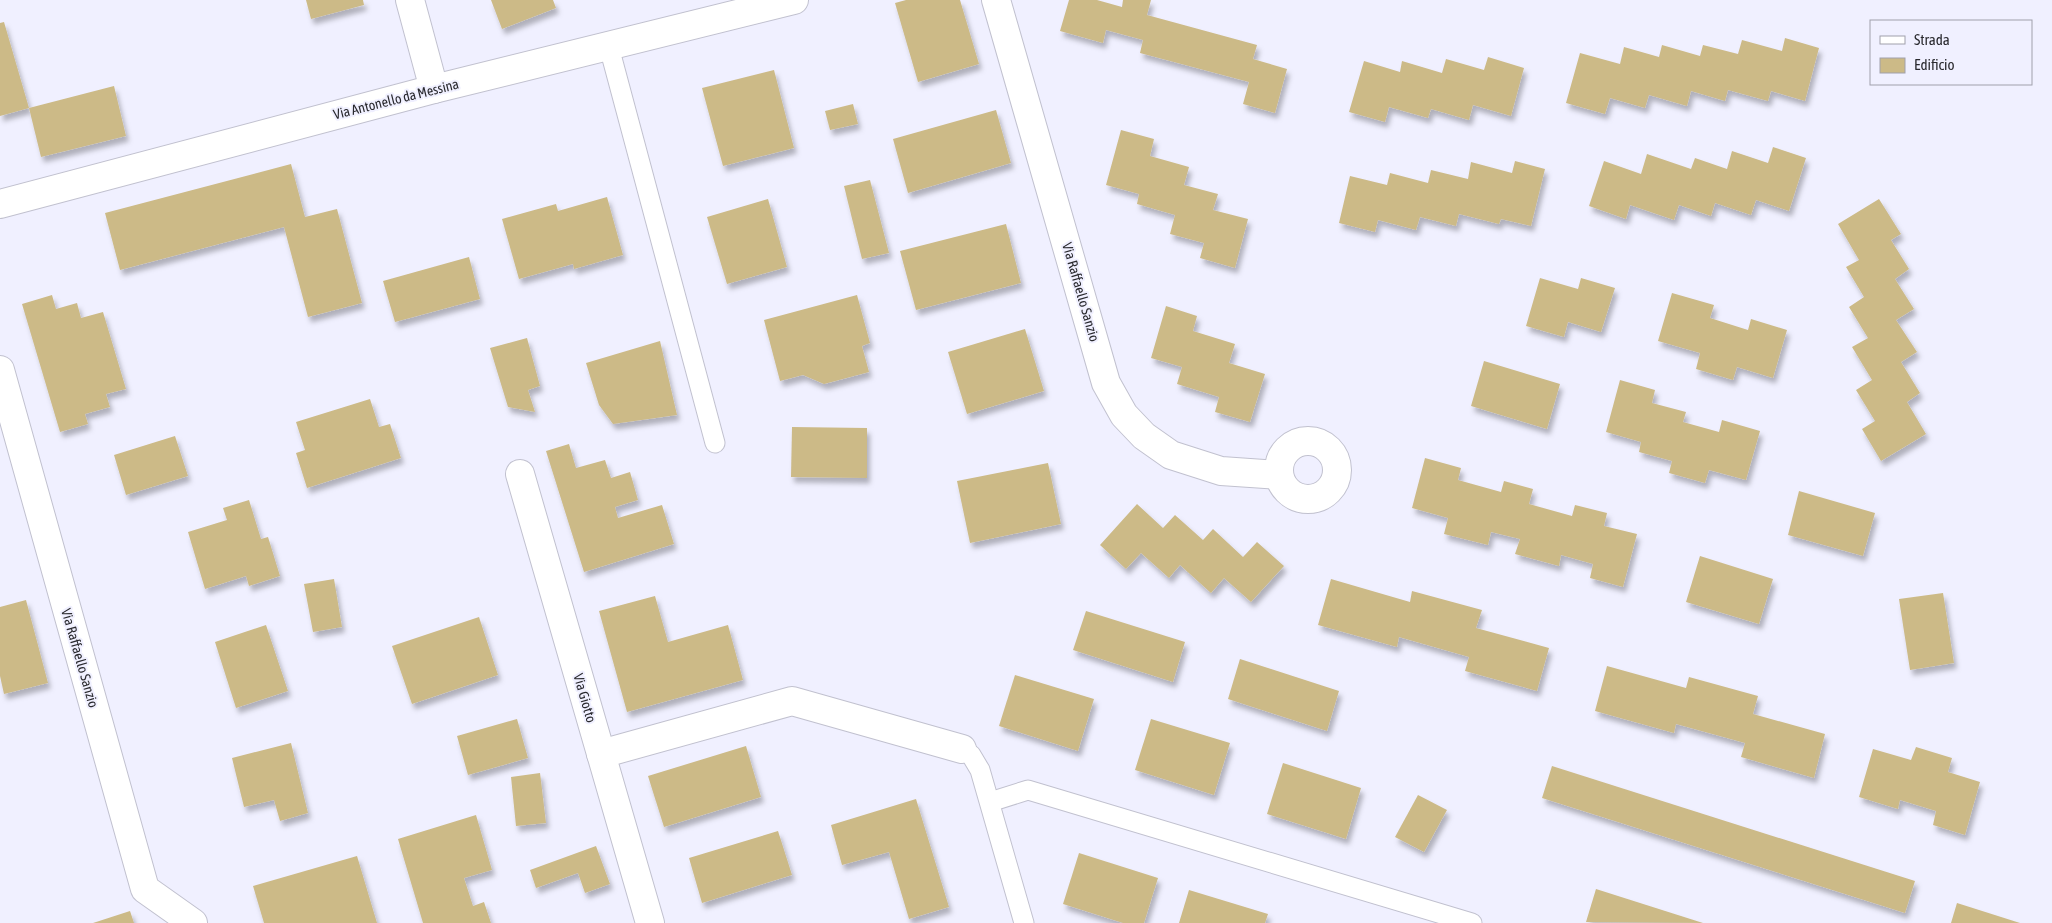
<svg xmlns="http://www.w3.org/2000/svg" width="2052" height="923" font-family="'Asap Condensed',sans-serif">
  <defs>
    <filter id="shadow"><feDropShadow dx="3" dy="5.5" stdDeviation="2.5" flood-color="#0004"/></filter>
  </defs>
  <rect width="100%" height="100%" fill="#f0f0ff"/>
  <g fill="#ccba87" filter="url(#shadow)">
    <path d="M306 0H363L364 5 311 19Z"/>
    <path d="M491 0H553L556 8 502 29Z"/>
    <path d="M906 0H960L979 64 918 82 895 3Z"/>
    <path d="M1069 0H1097L1122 7 1123 0H1151L1147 15 1257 45 1253 59 1287 69 1275 113 1243 104 1249 82 1140 53 1143 40 1106 30 1103 43 1060 31Z"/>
    <path d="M4 22 29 108 0 116V23Z"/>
    <path d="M1785 38 1819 48 1805 101 1771 91 1768 101 1728 90 1725 101 1691 91 1687 106 1649 95 1645 108 1610 98 1605 114 1566 103 1580 53 1620 64 1624 47 1659 57 1662 45 1700 56 1703 45 1738 54 1742 40 1782 51Z"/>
    <path d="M1488 57 1524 68 1511 116 1473 105 1469 120 1431 109 1428 118 1389 107 1385 122 1349 112 1364 61 1400 72 1402 61 1442 73 1446 59 1484 70Z"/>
    <path d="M774 70 794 148 723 166 702 88Z"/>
    <path d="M114 86 126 136 41 157 29 108Z"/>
    <path d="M853 104 858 124 830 130 825 111Z"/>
    <path d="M996 110 1011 163 908 193 893 139Z"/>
    <path d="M1121 130 1154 139 1150 156 1189 167 1184 185 1218 194 1213 210 1248 219 1235 268 1200 258 1204 243 1170 234 1175 215 1137 204 1139 194 1106 185Z"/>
    <path d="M1773 147 1806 158 1789 211 1756 200 1751 215 1715 203 1711 216 1679 205 1674 220 1630 205 1626 219 1589 206 1604 161 1641 174 1647 154 1691 169 1695 158 1727 169 1732 151 1768 163Z"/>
    <path d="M1515 161 1545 169 1531 226 1501 219 1499 224 1459 214 1456 226 1420 217 1416 230 1378 220 1375 232 1339 223 1350 176 1387 185 1390 173 1428 183 1431 170 1468 179 1471 162 1512 173Z"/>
    <path d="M291 164 305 217 337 209 362 303 308 317 284 227 120 270 105 213Z"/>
    <path d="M870 180 889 253 862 259 844 186Z"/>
    <path d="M607 197 623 255 574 269 573 264 519 279 502 219 556 204 558 211Z"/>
    <path d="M768 199 787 267 727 284 707 217Z"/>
    <path d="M1879 199 1901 234 1891 240 1909 269 1895 279 1914 309 1896 320 1917 352 1901 362 1920 393 1907 402 1926 434 1881 461 1862 429 1875 421 1856 390 1872 380 1852 347 1868 338 1849 307 1864 297 1846 267 1859 260 1838 224Z"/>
    <path d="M1006 224 1021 283 916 310 900 251Z"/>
    <path d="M469 257 480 299 395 322 383 281Z"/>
    <path d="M1540 278 1578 289 1581 278 1615 288 1601 332 1568 322 1564 337 1526 326Z"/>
    <path d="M1672 293 1714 305 1710 318 1748 330 1751 319 1787 330 1773 378 1737 367 1733 380 1696 369 1700 353 1658 341Z"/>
    <path d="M52 295 56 309 77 303 81 318 103 312 126 389 106 394 110 407 85 414 88 424 60 432 22 304Z"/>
    <path d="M857 295 870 343 862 346 869 372 824 384 803 375 780 381 764 320Z"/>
    <path d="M1166 306 1197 316 1193 331 1235 344 1229 363 1265 374 1250 422 1215 412 1219 397 1177 384 1182 367 1151 358Z"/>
    <path d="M1025 329 1044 391 967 414 948 352Z"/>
    <path d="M527 338 540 386 528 390 535 412 508 407 490 348Z"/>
    <path d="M660 341 677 415 613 424 599 405 586 363Z"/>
    <path d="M1484 361 1560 384 1547 429 1471 406Z"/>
    <path d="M1620 380 1655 390 1652 403 1686 412 1683 422 1719 432 1722 420 1760 431 1746 480 1709 470 1705 483 1669 473 1672 461 1639 452 1641 442 1606 432Z"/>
    <path d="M370 399 379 427 390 424 401 458 307 488 296 453 305 450 296 422Z"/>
    <path d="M792 427 867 428V478L791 477Z"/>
    <path d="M175 436 188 476 126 495 114 455Z"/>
    <path d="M569 444 576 468 605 460 611 478 630 472 638 500 615 507 618 518 662 505 674 544 584 572 546 451Z"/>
    <path d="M1425 458 1461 468 1458 480 1501 492 1504 481 1533 489 1529 504 1572 516 1575 505 1607 513 1604 526 1637 534 1623 587 1590 578 1593 564 1561 555 1559 566 1515 554 1520 539 1491 532 1488 545 1444 534 1448 518 1412 508Z"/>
    <path d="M1048 463 1061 524 970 543 957 481Z"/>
    <path d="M1799 491 1875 513 1863 556 1788 535Z"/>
    <path d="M249 500 261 539 268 537 280 576 249 586 246 576 205 589 188 532 227 520 223 508Z"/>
    <path d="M1137 504 1163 528 1175 515 1203 540 1213 529 1243 557 1257 542 1284 566 1251 602 1224 578 1211 593 1180 565 1169 578 1141 553 1126 569 1100 545Z"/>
    <path d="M1700 556 1773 579 1759 624 1686 602Z"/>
    <path d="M334 579 342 627 313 632 304 584Z"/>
    <path d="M1331 579 1410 602 1412 591 1482 610 1476 628 1549 648 1537 691 1465 671 1469 657 1399 637 1397 647 1318 625Z"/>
    <path d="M1943 593 1954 663 1910 670 1899 599Z"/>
    <path d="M655 596 668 642 728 625 743 680 627 712 599 611Z"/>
    <path d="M26 600 48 683 4 694 0 676V607Z"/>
    <path d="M1086 611 1185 642 1173 682 1073 650Z"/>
    <path d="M479 617 498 675 412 704 392 646Z"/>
    <path d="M266 625 288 691 236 708 215 642Z"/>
    <path d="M1240 659 1339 691 1327 731 1228 699Z"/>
    <path d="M1607 666 1686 688 1689 677 1758 696 1753 714 1825 734 1814 778 1741 757 1745 743 1676 724 1674 733 1595 711Z"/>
    <path d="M1015 675 1094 699 1078 751 999 726Z"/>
    <path d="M517 719 528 758 468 775 457 736Z"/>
    <path d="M1151 719 1230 743 1214 795 1135 770Z"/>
    <path d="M291 743 308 813 280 821 274 800 244 807 232 758Z"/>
    <path d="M746 746 761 797 664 827 648 776Z"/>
    <path d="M1916 747 1952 758 1948 772 1980 782 1965 835 1933 825 1936 811 1900 800 1898 809 1859 797 1873 749 1911 760Z"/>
    <path d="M1283 763 1361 788 1346 839 1267 814Z"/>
    <path d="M1552 766 1915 881 1905 913 1542 798Z"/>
    <path d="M540 773 546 823 516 826 511 777Z"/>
    <path d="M1418 795 1447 810 1424 852 1395 837Z"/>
    <path d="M916 799 949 907 909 919 889 852 842 865 831 825Z"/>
    <path d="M476 815 492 870 464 878 473 906 484 902 491 923H423L398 839Z"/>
    <path d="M778 831 792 875 702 903 689 858Z"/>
    <path d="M596 846 610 884 585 893 578 873 536 888 530 870Z"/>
    <path d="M1079 853 1158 878 1144 923H1123L1063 904Z"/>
    <path d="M357 856 377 923H264L253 886Z"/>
    <path d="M1596 889 1703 923 1586 922Z"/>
    <path d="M1189 890 1268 914 1265 923H1179Z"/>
    <path d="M1957 903 2020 923H1951Z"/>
    <path d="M130 911 134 923H93Z"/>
  </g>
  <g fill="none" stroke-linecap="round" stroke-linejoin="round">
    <defs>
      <g id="service">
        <path d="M609 47 715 443"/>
        <path d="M962 749 971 755 980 770 1024 923"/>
        <path d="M990 802 1028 790 1472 923"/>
      </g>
      <g id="minor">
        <path d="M410 0 434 89"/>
        <path d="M996 0 1106 383 1124 415 1144 436 1171 455 1221 471 1279 475"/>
        <path d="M0 204 434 89 794 0"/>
        <path d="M0 370 145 889 193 923"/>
        <circle cx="1308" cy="470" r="29"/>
        <path d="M520 474 650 923"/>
        <path d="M601 754 792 701 962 749"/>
      </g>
    </defs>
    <use href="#service" stroke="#c1c1cf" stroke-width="21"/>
    <use href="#minor" stroke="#c1c1cf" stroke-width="30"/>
    <use href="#service" stroke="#fff" stroke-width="19"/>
    <use href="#minor" stroke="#fff" stroke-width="28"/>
  </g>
  <g text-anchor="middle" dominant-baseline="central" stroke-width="4" stroke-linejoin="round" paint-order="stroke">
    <g font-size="14" fill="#29292e" stroke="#f0f0ff">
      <text transform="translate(396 99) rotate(-14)">Via Antonello da Messina</text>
      <text transform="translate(1081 292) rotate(74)">Via Raffaello Sanzio</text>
      <text transform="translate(80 658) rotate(74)">Via Raffaello Sanzio</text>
      <text transform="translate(585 698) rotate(74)">Via Giotto</text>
    </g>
  </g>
  <rect x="1870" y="20" width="162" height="65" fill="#f0f0ff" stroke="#a0a0ab"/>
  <rect x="1880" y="36" width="25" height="8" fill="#ffffff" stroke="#a0a0ab"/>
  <text x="1914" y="45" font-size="15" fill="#29292e">Strada</text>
  <rect x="1880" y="58" width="25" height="15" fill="#ccba87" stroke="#a0a0ab"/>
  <text x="1914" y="70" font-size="15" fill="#29292e">Edificio</text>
</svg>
